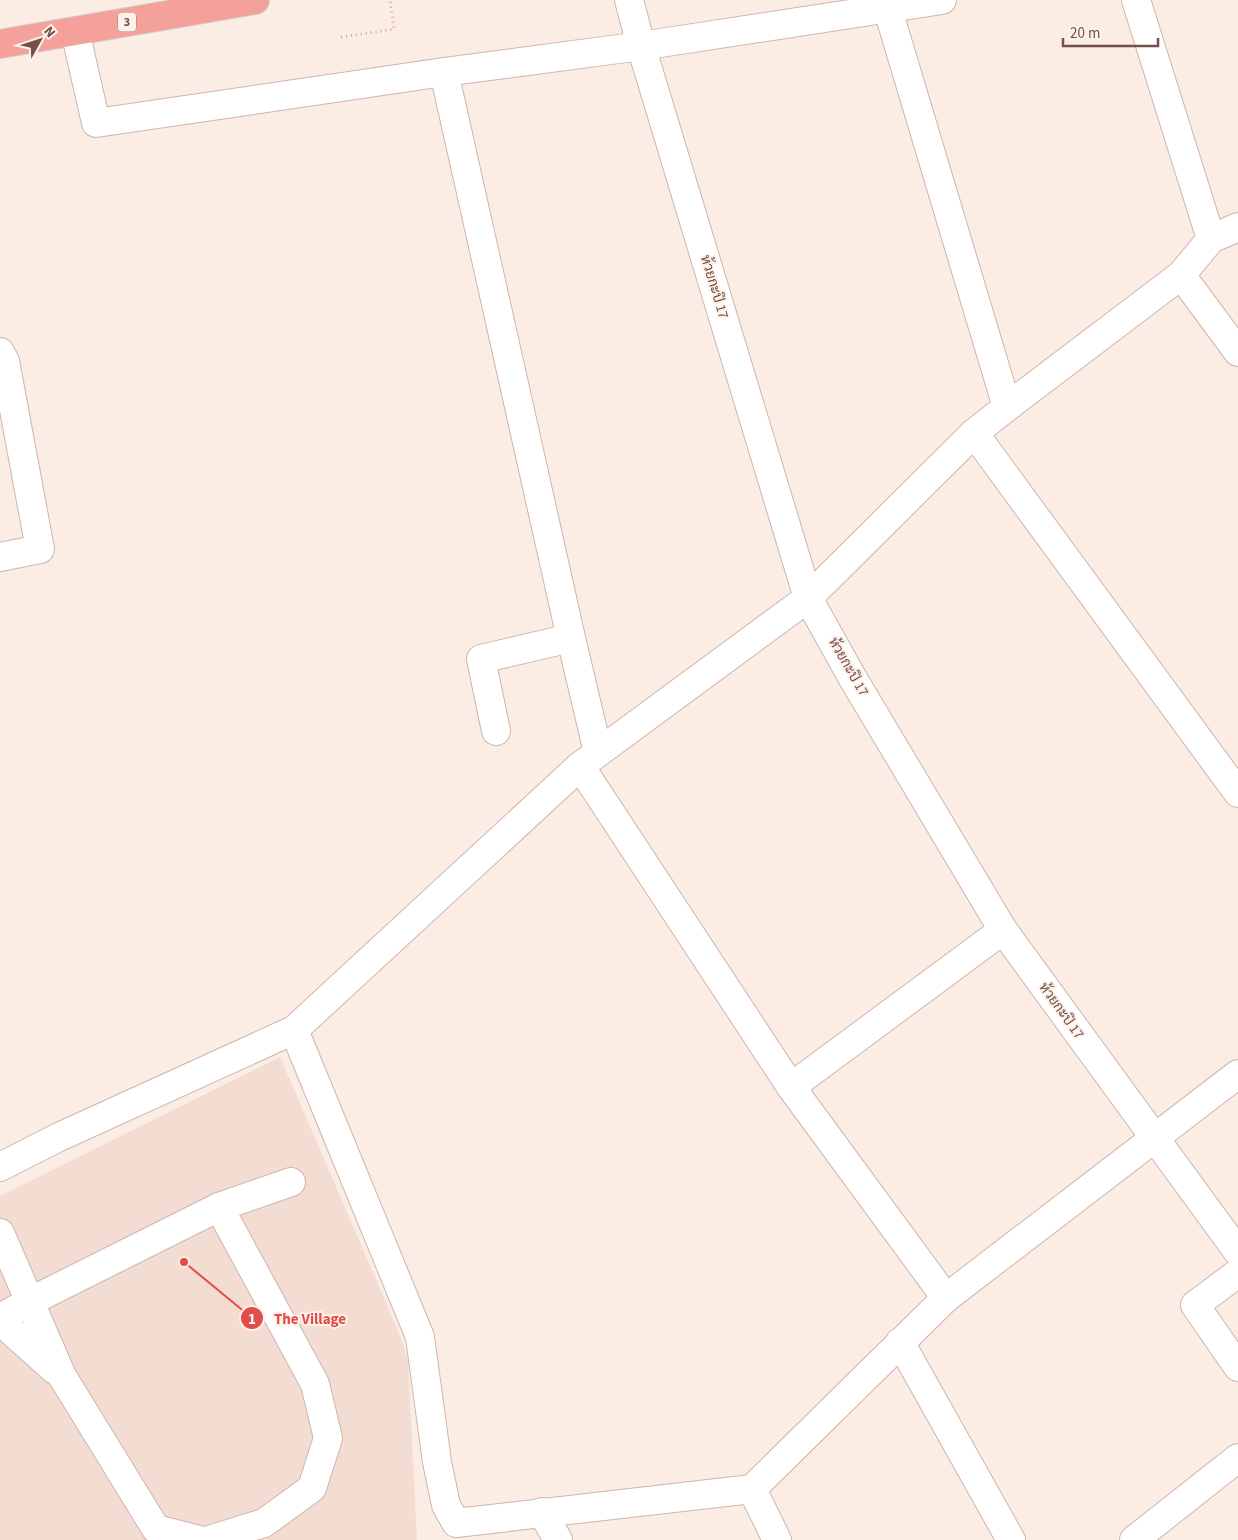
<svg xmlns="http://www.w3.org/2000/svg" width="1238" height="1540" font-family="'Source Sans 3',Sarabun,sans-serif">
  <rect width="100%" height="100%" fill="#fbede3"/>
  <path fill="#f3ddd2" d="M280 1057 397 1328 408 1359 417 1540H0V1196Z"/>
  <g fill="none" stroke-linecap="round" stroke-linejoin="round">
    <defs>
      <g id="minor">
        <path d="M629 0 641 46 808 598 852 677 1003 930 1238 1252"/>
        <path d="M885 0 1007 407"/>
        <path d="M1136 0 1211 239"/>
        <path d="M75 31 96 123 444 72 641 46 942 0"/>
        <path d="M444 72 571 638 598 752"/>
        <path d="M1181 275 1238 352"/>
        <path d="M0 352 5 361 40 549 0 557"/>
        <path d="M974 433 1238 793"/>
        <path d="M496 731 481 659 571 638"/>
        <path d="M580 766 791 1087 946 1298"/>
        <path d="M294 1030 420 1337 437 1462 446 1505 456 1523 752 1489 946 1298 1238 1074"/>
        <path d="M791 1087 1003 930"/>
        <path d="M0 1167 59 1137 294 1030 580 766 808 598 974 433 1007 407 1181 275 1211 239 1238 227"/>
        <path d="M0 1233 62 1376 156 1529 199 1540"/>
        <path d="M1238 1273 1195 1305 1238 1367"/>
        <path d="M0 1318 29 1302 219 1207 291 1182"/>
        <path d="M0 1321 55 1370"/>
        <path d="M900 1342 1011 1540"/>
        <path d="M752 1489 777 1540"/>
        <path d="M542 1512 558 1540"/>
        <path d="M209 1540 264 1523 312 1488 328 1438 315 1384 219 1207"/>
        <path d="M1134 1540 1238 1458"/>
      </g>
      <path id="highway" d="M0 44 255 0"/>
    </defs>
    <use href="#minor" stroke="#ceb5ad" stroke-width="30"/>
    <use href="#highway" stroke="#d5cac9" stroke-width="30"/>
    <path stroke="#d5a89f" stroke-width="3" stroke-dasharray="1 4" stroke-linecap="butt" d="M341 37 394 29 390 0"/>
    <use href="#minor" stroke="#fff" stroke-width="28"/>
    <use href="#highway" stroke="#f4a09b" stroke-width="28"/>
  </g>
  <g text-anchor="middle" dominant-baseline="central" stroke-width="4" stroke-linejoin="round" paint-order="stroke">
    <rect fill="#fef1e9" stroke="#9d807a" stroke-width="1" x="118" y="12.5" width="18" height="19" rx="4"/>
    <g font-size="12" font-weight="bold" fill="#73504a">
      <text x="127" y="22">3</text>
    </g>
    <g font-size="14" fill="#73504a" stroke="#fef1e9">
      <text transform="translate(714 287) rotate(73)">ห้วยกะปิ 17</text>
      <text transform="translate(848 667) rotate(60)">ห้วยกะปิ 17</text>
      <text transform="translate(1061 1011) rotate(54)">ห้วยกะปิ 17</text>
    </g>
  </g>
  <path fill="none" stroke="#e24d4b" stroke-width="2" d="M184 1262L252 1318"/>
  <g fill="#e24d4b" stroke="#fef1e9" stroke-width="2">
    <circle cx="184" cy="1262" r="5"/>
    <circle cx="252" cy="1318" r="12"/>
  </g>
  <g font-size="15" text-anchor="middle" font-weight="bold" fill="#fff">
    <text x="252" y="1324">1</text>
  </g>
  <g font-size="15" text-anchor="middle" font-weight="bold" fill="#e24d4b" stroke="#fef1e9" stroke-width="4" stroke-linejoin="round" paint-order="stroke">
    <text x="310" y="1324">The Village</text>
  </g>
  <g transform="translate(40 40) rotate(50)" stroke="#fef1e9" stroke-width="4" paint-order="stroke">
  <path d="M0-4L9 19L0 12L-9 19Z" fill="#73504a"/>
  <text y="-8" font-size="14" font-weight="bold" text-anchor="middle" fill="#73504a">N</text>
  </g>
  <path d="M1063 38v8h95v-8" fill="none" stroke="#73504a" stroke-width="2.5"/>
  <text x="1070" y="38" font-size="15" fill="#73504a" stroke="#fef1e9" stroke-width="4" paint-order="stroke">20 m</text>
</svg>
